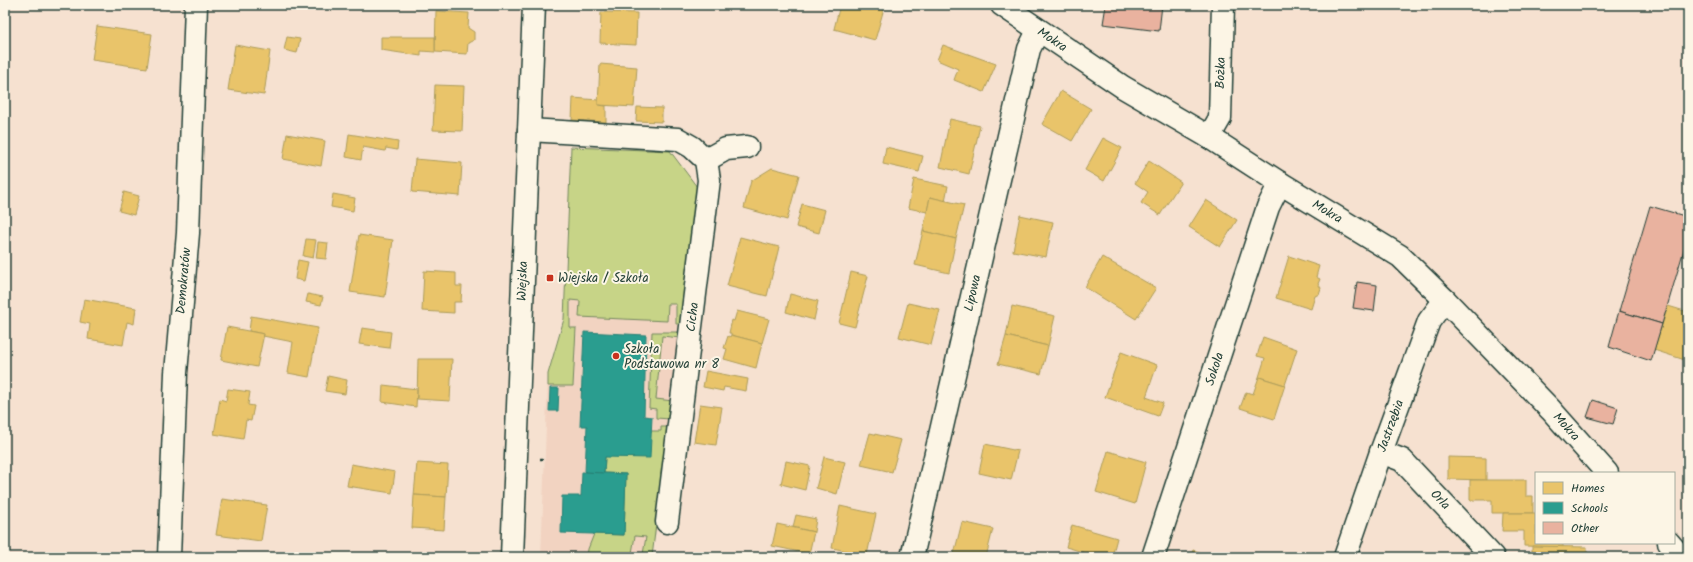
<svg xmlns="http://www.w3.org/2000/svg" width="1693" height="562" font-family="Kalam,sans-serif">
  <rect width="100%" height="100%" fill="#f6e1d0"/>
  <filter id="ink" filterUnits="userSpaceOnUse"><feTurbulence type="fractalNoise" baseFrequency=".025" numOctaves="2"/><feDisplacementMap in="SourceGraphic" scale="8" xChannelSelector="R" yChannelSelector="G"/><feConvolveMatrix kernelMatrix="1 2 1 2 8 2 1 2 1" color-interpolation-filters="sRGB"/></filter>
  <g filter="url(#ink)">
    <path fill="#f2d3c1" d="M571 147 670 151 697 187 652 557H541L548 374 564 319Z"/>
    <g fill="#c7d487" stroke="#73885e" fill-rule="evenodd">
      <path d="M571 147 670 151 697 187 682 324H676V304H668L667 321 579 317 580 301 570 300V328H576L573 386H548V374L564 319Z"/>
      <path d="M652 332H681L680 338 662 336 656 399 673 401 670 419 656 418V409L649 408Z"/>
      <path d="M661 427H669L667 432 652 557H587L588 549 594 534 624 535 626 474 604 473 605 457 651 431H661ZM635 536 646 537 643 554 632 553Z"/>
    </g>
    <g fill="#e9c46a" stroke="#ac9c5a">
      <path d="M840 5H885L875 40 834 29Z"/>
      <path d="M436 11 469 13 468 28 474 32V40L468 43 467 54 435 52Z"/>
      <path d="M601 12 637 13 636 45 600 43Z"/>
      <path d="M97 26 152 34 147 68 92 60Z"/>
      <path d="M287 37 300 39 297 53 284 50Z"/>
      <path d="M381 37H435V52L421 51V56L381 50Z"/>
      <path d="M235 45 270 51 264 95 228 90Z"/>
      <path d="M943 45 996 64 984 92 954 80 958 69 937 60Z"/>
      <path d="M600 64 637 67 634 107 598 105Z"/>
      <path d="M435 85 464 86 462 131 433 130Z"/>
      <path d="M1061 91 1091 109 1072 141 1042 124Z"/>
      <path d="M573 98 598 100V105L606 106V122L572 120Z"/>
      <path d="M637 107 662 108V122L636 121Z"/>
      <path d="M950 119 980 126 969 174 940 167Z"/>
      <path d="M287 134 325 141 321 166 283 159Z"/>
      <path d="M349 134 398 142 397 150 386 148 385 151 363 147 361 160 346 157Z"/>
      <path d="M1103 138 1122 148 1104 181 1085 170Z"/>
      <path d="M886 147 923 156 919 172 883 164Z"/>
      <path d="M415 159 462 163 460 196 412 192Z"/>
      <path d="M1149 161 1181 182 1160 215 1141 203 1148 192 1135 183Z"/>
      <path d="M772 168 799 175 787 220 744 208 751 181Z"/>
      <path d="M914 179 948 186 945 201 930 197 927 212 908 208Z"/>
      <path d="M124 192 139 196 134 215 119 211Z"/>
      <path d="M333 194 355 198 353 211 331 207Z"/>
      <path d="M930 197 964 205 956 239 923 231Z"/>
      <path d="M1206 200 1237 220 1220 247 1189 227Z"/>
      <path d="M802 204 825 210 819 233 796 227Z"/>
      <path d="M1020 215 1053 222 1046 257 1013 251Z"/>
      <path d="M923 231 956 239 949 273 915 265Z"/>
      <path d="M359 235 393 240 385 297 350 292Z"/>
      <path d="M740 237 779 247 767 296 727 286Z"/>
      <path d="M306 239 316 240 313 258 303 256Z"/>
      <path d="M318 242 328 243 326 259 316 258Z"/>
      <path d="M1289 256 1319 266 1316 277 1320 279 1318 284 1321 288 1319 294 1315 296 1311 309 1276 298Z"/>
      <path d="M1102 257 1156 288 1136 319 1085 287Z"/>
      <path d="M298 260 308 262 304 281 295 279Z"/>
      <path d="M424 271 456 273V286H462L461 302H454V313L422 311Z"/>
      <path d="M851 272 868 276 855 327 839 323Z"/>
      <path d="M308 294 323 297 321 305 306 302Z"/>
      <path d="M790 294 818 301 814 320 786 312Z"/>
      <path d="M84 299 136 308 134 324 127 322 123 345 88 339 90 324 80 322Z"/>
      <path d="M908 303 940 310 931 345 899 337Z"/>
      <path d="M1012 306 1055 316 1048 346 1006 336Z"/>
      <path d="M1668 306 1688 312V361L1654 350Z"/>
      <path d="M737 311 769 319 762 343 731 335V333H729L732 320 734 321Z"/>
      <path d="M251 316 318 328 309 377 288 373 293 342 263 336 264 334 249 331Z"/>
      <path d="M227 327 264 334 257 367 221 360Z"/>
      <path d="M362 328 391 332 389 348 359 344Z"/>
      <path d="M731 335 762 343 756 368 724 359 727 349 724 348 728 336 730 337Z"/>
      <path d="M1006 336 1048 346 1041 374 998 364Z"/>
      <path d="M1263 337 1297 349 1285 385 1259 377 1265 358 1257 356Z"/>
      <path d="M1121 352 1157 365 1146 397 1163 403 1158 416 1105 397Z"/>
      <path d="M418 359H452L450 401 417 399Z"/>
      <path d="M706 371 748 379 746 391 724 387 723 391 703 387Z"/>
      <path d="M328 376 347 380 345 394 325 391Z"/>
      <path d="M1259 377 1285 385 1274 419 1240 408 1246 392 1253 394Z"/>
      <path d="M383 385 417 389 416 407 382 402Z"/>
      <path d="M228 389 250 392 248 405 254 406 251 421 246 420 243 439 214 434 220 399 226 401Z"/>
      <path d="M700 404 722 407 716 445 694 442Z"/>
      <path d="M870 433 901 440 892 472 861 465Z"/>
      <path d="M985 444 1018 451 1011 480 979 473Z"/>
      <path d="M1108 451 1146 462 1135 504 1096 492Z"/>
      <path d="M824 457 845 462 837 494 816 488Z"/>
      <path d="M1448 457 1486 458V480L1448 479Z"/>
      <path d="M786 461 810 466 805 490 781 484Z"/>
      <path d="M417 463 448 465 446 497 414 495Z"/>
      <path d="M351 464 395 472 392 493 347 486Z"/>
      <path d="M1470 480H1526V496H1533V513H1492V500H1470Z"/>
      <path d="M414 495 446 497 444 530 412 528Z"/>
      <path d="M222 499 267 505 261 541 216 535Z"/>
      <path d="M840 506 876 514 867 555 832 548Z"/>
      <path d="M1503 513H1536V543H1563V547L1524 546V531H1502Z"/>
      <path d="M796 515 816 519 814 532 793 527Z"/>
      <path d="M962 522 993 529 986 557H966L954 554Z"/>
      <path d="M777 524 814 532 809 554 772 546Z"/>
      <path d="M1072 525 1117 538 1112 557H1081L1083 552 1066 547Z"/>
      <path d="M1532 546 1587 547V557H1532Z"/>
      <path d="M1193 550 1214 557H1190Z"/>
    </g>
    <g fill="#2a9d8f" stroke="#278074">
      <path d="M584 332 646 335 644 416 652 417 650 458 605 457 604 473 585 472 587 426H580Z"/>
      <path d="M550 388H559L558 411H549Z"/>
      <path d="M582 472 626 474 624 535 561 533 562 496H581Z"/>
    </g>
    <g fill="#e9b29f" stroke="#1f3d34">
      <path d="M1106 5H1162L1159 31 1103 24Z"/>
      <path d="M1650 206 1688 217V236L1662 324 1619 311Z"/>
      <path d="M1357 282 1377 285 1374 311 1353 308Z"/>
      <path d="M1619 311 1662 324 1651 361 1609 347Z"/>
      <path d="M1593 400 1618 408 1613 424 1587 417Z"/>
    </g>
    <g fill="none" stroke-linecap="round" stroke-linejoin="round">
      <defs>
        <g id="minor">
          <path d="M1002 5 1123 87 1209 137 1280 183 1400 256 1445 300 1551 410 1607 473"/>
          <path d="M529 130 678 139 692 147 706 160 709 180 667 522"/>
          <path d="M1209 137 1220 118 1223 5"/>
          <path d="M706 160 726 149 747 147"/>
          <path d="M1381 452 1402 460 1493 557"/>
          <path d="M1669 543 1681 557"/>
          <path d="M169 557 176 373 188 233 196 5"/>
          <path d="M512 557 534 5"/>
          <path d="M912 557 1029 49 1038 31"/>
          <path d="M1153 557 1268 207 1280 183"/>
          <path d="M1345 557 1381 452 1429 321 1445 300"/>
        </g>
      </defs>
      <use href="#minor" stroke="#1f3d34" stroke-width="25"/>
      <path stroke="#1f3d34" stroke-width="2.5" stroke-dasharray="3 3" stroke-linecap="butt" d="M540 459H545"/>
      <use href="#minor" stroke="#fcf5e5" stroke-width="22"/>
    </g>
  </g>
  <g fill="#c8321e" stroke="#fcf5e5" stroke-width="1.5">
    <rect x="546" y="274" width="8" height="8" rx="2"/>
    <circle cx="616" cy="356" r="4"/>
  </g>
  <g text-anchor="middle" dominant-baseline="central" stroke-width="4" stroke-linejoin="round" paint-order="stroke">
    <g font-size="13" fill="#1f3d34" stroke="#fcf5e5">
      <text transform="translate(1052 40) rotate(34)">Mokra</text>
      <text transform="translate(1221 73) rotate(-88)">Bożka</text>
      <text transform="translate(1327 212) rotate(31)">Mokra</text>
      <text transform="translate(184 281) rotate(-85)">Demokratów</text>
      <text transform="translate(523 281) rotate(-88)">Wiejska</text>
      <text transform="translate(973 293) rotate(-77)">Lipowa</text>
      <text transform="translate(693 317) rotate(-83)">Cicha</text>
      <text transform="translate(1215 369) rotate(-72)">Sokola</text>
      <text transform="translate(1391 426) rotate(-70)">Jastrzębia</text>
      <text transform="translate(1566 427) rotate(48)">Mokra</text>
      <text transform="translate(1440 500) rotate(47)">Orla</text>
    </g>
    <g font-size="13" fill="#1f3d34" stroke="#fcf5e5" text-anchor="start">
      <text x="558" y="278">Wiejska / Szkoła</text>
      <text x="624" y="349">Szkoła<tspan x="624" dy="15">Podstawowa nr 8</tspan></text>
    </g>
  </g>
  <rect width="1693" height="562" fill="none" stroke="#fcf5e5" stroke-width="20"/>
  <rect x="10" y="10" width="1673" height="542" fill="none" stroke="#1f3d34" stroke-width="1.5" filter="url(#ink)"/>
  <rect x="1535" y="472" width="140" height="72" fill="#fcf5e5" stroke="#a4ab9e"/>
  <rect x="1543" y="482" width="20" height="12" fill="#e9c46a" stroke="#a4ab9e"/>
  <text x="1571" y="492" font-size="12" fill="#1f3d34">Homes</text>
  <rect x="1543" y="502" width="20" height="12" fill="#2a9d8f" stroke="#a4ab9e"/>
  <text x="1571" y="512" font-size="12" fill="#1f3d34">Schools</text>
  <rect x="1543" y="522" width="20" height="12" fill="#e9b29f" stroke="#a4ab9e"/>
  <text x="1571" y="532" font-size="12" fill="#1f3d34">Other</text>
</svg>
